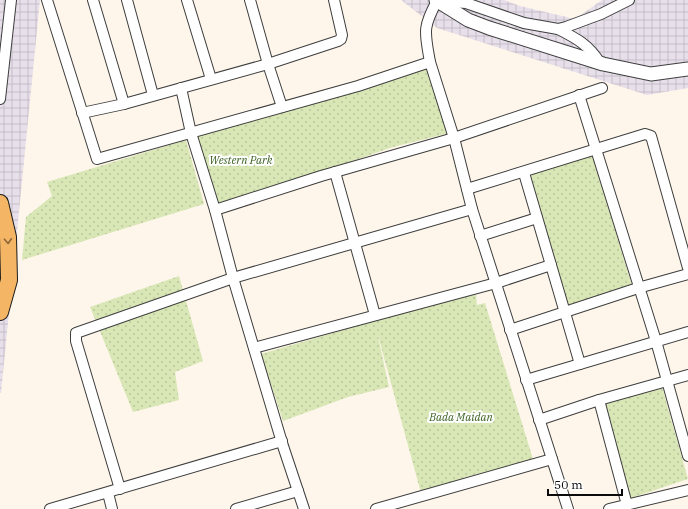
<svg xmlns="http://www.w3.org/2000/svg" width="688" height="509" font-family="'IBM Plex Serif',serif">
  <defs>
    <pattern id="industrial-grid" width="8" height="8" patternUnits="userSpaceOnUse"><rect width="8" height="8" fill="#e7dfea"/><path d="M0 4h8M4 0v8" fill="none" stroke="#c5bec7"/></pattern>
    <pattern id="park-dots" width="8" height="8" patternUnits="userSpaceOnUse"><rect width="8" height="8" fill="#d9e7b6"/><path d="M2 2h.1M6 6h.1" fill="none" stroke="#b9c59b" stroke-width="1.8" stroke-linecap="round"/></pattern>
  </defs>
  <rect width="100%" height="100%" fill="#fef6ea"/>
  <g fill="url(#industrial-grid)">
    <path d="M0 0H40L1 393H0Z"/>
    <path d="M401 0H504L520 6 575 19 602 0H688V88L647 95 437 28Z"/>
  </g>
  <g fill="url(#park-dots)">
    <path d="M428 66 449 133 393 147 217 207 195 134Z"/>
    <path d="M186 140 204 204 22 260 26 217 52 196 47 182Z"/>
    <path d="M592 154 635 296 612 300 563 316 521 177Z"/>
    <path d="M179 276 203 361 175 372 179 400 133 412 90 307Z"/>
    <path d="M476 294 477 305 485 303 533 459 466 477 421 493 377 332 389 387 348 397 283 421 261 354 374 321Z"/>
    <path d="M662 387 688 479 625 500 598 406Z"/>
  </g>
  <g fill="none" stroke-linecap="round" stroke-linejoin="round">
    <defs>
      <g id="minor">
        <path d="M47 0 97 159 358 86 430 62 454 138 472 209 568 509"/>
        <path d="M93 0 124 104"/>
        <path d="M127 0 153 95"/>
        <path d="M187 0 211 79"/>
        <path d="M250 0 268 64 282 107"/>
        <path d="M558 29C576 38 589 45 600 63"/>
        <path d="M430 62C425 33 422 28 437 1L466 3 524 23 558 29 566 27 601 14 629 0"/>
        <path d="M181 88 191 133 215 210 233 278 283 446 304 509"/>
        <path d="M579 95 656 341 688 456"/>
        <path d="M0 99 11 0"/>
        <path d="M82 113 124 104 268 64 338 41 341 39 342 35 334 0"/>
        <path d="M335 172 375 315"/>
        <path d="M524 173 580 364"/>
        <path d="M467 189 645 134 651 136 688 268"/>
        <path d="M215 210 321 176 454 138 602 88"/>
        <path d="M480 236 537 218"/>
        <path d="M510 330 638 288 688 274"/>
        <path d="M254 348 496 283 551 265"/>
        <path d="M526 380 688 332"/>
        <path d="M599 400 627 505"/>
        <path d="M539 420 599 400 688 375"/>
        <path d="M120 489 76 341V333L233 278 472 209"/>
        <path d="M108 493 112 509"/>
        <path d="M50 509 282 441"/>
        <path d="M236 509 298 491"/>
        <path d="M376 509 552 459"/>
        <path d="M609 509 688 490"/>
      </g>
      <path id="tertiary" d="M436 0 468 20 489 28 603 64 651 74 688 69"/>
      <path id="primary" d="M0 203 8 237 9 280 0 312"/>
    </defs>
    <use href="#minor" stroke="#3e3e3e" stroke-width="12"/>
    <use href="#tertiary" stroke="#3e3e3e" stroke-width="15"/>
    <use href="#primary" stroke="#1c1c1c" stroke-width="18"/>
    <use href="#minor" stroke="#fff" stroke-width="10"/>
    <use href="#tertiary" stroke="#fff" stroke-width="13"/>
    <use href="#primary" stroke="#f4b565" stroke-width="16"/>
  </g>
  <defs><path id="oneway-chevron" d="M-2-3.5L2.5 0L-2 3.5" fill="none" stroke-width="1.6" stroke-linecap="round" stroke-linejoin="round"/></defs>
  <use stroke="#8b683c" href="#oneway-chevron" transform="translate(8 241) rotate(87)"/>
  <g text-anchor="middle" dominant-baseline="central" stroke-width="4" stroke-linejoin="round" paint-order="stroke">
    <g font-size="11" font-style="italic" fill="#39601f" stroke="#fff">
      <text x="241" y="160">Western Park</text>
      <text x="461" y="417">Bada Maidan</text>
    </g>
  </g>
  <path d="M548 489v6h74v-6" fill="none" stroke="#0b0b0b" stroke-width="2"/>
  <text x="554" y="489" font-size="12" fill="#0b0b0b" stroke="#ffffff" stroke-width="3" paint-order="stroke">50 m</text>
</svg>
